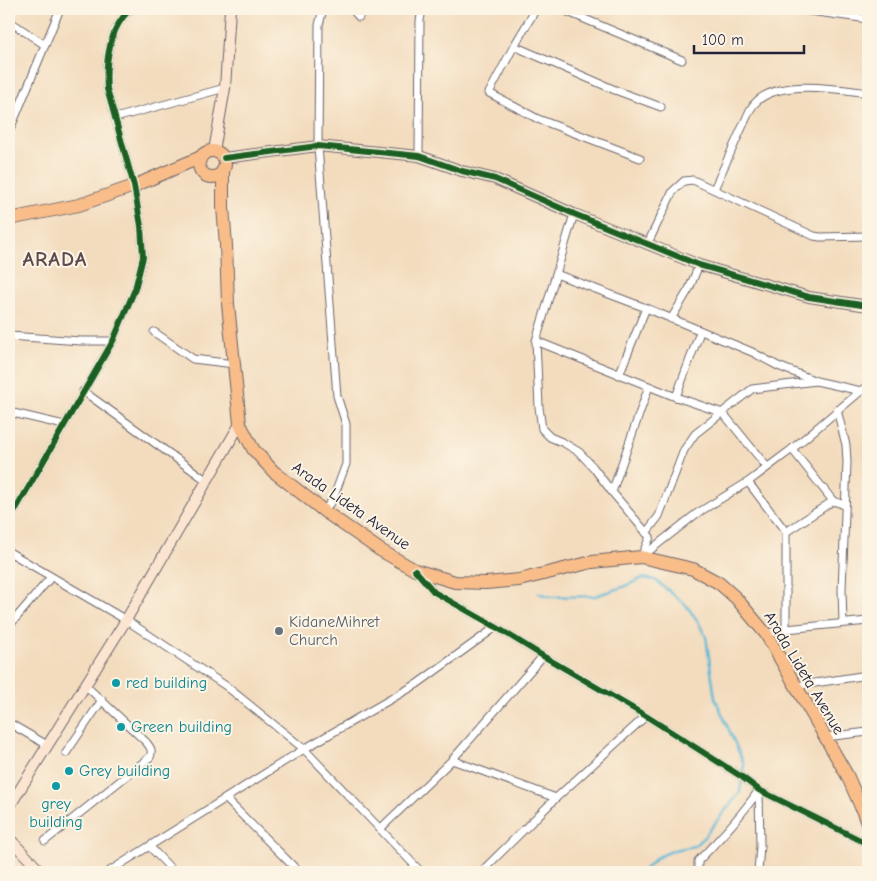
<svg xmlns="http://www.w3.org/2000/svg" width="877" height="881" font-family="'Comic Neue',sans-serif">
  <rect width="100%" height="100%" fill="#fcf5e5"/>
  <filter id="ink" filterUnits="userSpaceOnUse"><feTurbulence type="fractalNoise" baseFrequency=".02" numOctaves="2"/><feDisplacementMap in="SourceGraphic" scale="10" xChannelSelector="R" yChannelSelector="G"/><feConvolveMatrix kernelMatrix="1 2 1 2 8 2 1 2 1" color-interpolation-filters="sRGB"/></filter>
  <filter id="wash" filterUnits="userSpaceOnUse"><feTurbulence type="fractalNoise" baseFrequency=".0096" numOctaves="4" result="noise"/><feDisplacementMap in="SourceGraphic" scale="20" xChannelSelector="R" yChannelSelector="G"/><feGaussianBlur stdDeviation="1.12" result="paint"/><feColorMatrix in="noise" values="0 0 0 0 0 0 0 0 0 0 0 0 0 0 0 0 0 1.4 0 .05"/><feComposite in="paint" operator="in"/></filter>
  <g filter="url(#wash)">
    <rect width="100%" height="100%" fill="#f3dcbe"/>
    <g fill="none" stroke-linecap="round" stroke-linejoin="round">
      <path stroke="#58b6d6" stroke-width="2.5" d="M539 593 551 597 595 596 623 587 643 578 655 580 685 604 697 620 706 637 715 698 744 764 740 792 704 837 694 846 674 850 656 858 642 872"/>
    </g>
  </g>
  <g filter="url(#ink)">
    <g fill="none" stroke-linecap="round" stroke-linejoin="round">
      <defs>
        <g id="street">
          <path d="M118 9 127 12"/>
          <path d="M323 9 319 25 318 146 337 396 346 424V464L333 499 324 511"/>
          <path d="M352 9 359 17"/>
          <path d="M536 9 514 46 489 93 538 119 640 158"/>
          <path d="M561 9 682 60"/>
          <path d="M795 9 868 19"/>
          <path d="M9 21 45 45"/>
          <path d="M514 46 615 90 661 107"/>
          <path d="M115 118 225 88"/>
          <path d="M9 132 60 9"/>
          <path d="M419 156 420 21 422 9"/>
          <path d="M714 189 750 110C768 76 837 89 868 93"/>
          <path d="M574 214 536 341 539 407 542 429 550 437 564 443 579 452 593 467 612 492 650 537 641 557"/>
          <path d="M647 245 673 191 684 181 693 180 814 236 820 237 868 236"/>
          <path d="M556 274 646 308 752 352 778 366 816 381 861 391"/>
          <path d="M671 319 689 289 699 265"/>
          <path d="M154 332 193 359 234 364"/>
          <path d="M9 336 81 341H113"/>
          <path d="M536 341 676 397 723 413 767 467"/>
          <path d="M619 375 646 308"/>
          <path d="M83 391 206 480"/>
          <path d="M676 397 700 332"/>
          <path d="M837 410 846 445 847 462 842 590 843 623"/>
          <path d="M9 412 64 425"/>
          <path d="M792 449 833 501 845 505"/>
          <path d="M748 482 786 532V629"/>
          <path d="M612 492 649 386"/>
          <path d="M9 521 113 341 135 289 143 257 141 226 134 186 107 89C105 63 109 27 131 9"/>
          <path d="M786 532 833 501"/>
          <path d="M646 533 659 516 684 450 695 434 752 389 816 381"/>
          <path d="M9 552 126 620 226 686 304 749 421 872"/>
          <path d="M644 555 696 514 748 482 792 449 868 385"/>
          <path d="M417 572 434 592 496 627 543 656 646 716 742 777 759 790 868 844"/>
          <path d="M9 626 51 577"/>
          <path d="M766 634 786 629 868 621"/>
          <path d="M795 686 868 675"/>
          <path d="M9 723 47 745"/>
          <path d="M825 737 868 732"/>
          <path d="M66 753 102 700"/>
          <path d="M452 760 556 798"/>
          <path d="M226 799 299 872"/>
          <path d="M380 829 452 760 543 656"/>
          <path d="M45 841 150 757C153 750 150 747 146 742L85 685"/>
          <path d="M150 847 174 872"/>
          <path d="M108 872 304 749 417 684 496 627"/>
          <path d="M481 872 556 798 646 716"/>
          <path d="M698 872V861C720 839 741 816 759 790L760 846 758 872"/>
        </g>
        <g id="secondary">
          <path d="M214 151 225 88 230 9"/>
          <path d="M224 158 318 146 419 156 462 171 495 179 574 214 699 265 809 297 868 306"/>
          <path d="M9 807 126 620 240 424"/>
          <path d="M9 838 41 872"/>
        </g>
        <g id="highway">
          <circle cx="212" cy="164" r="13"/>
          <path d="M223 170V207L226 245 228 304 240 424 253 449 273 471 324 511 380 550 415 570 455 582 486 583 519 580 592 562 641 557 693 569 719 583 736 598 766 634 847 775 861 807 868 826"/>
          <path d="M9 219 79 205 134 186 201 157"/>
        </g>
      </defs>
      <use href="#street" stroke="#6b6369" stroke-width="9"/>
      <use href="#secondary" stroke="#6b6369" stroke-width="12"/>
      <use href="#highway" stroke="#6b6369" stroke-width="14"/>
      <use href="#street" stroke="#fff" stroke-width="7"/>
      <use href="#secondary" stroke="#fce5d0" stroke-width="10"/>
      <use href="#highway" stroke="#f8bd89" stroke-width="12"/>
      <defs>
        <g id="cycleway">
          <path d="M224 158 318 146 419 156 462 171 495 179 574 214 699 265 809 297 868 306"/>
          <path d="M9 521 113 341 135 289 143 257 141 226 134 186 107 89C105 63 109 27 131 9"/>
          <path d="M415 570 434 592 496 627 543 656 646 716 742 777 759 790 868 844"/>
        </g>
      </defs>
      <use href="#cycleway" stroke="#fcf5e5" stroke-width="9"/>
      <use href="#cycleway" stroke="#1b5e20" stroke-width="6"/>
    </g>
  </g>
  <circle fill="#6b7280" stroke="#fcf5e5" stroke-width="2" cx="279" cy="631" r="5"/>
  <g fill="#0f9aa8" stroke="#fcf5e5" stroke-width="2">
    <circle cx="116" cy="683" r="5"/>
    <circle cx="121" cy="727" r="5"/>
    <circle cx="69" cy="771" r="5"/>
    <circle cx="56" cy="786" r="5"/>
  </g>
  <g text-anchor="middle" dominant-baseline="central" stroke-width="4" stroke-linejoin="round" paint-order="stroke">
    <g font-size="16" fill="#22223b" stroke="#fcf5e5">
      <text transform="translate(351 506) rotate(35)">Arada Lideta Avenue</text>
      <text transform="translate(804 673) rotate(59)">Arada Lideta Avenue</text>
    </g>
    <g font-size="16" fill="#5b616d" stroke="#fcf5e5" text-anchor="start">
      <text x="289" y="622">KidaneMihret<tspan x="289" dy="18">Church</tspan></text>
    </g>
    <g font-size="16" fill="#0d838f" stroke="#fcf5e5" text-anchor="start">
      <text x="126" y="683">red building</text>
      <text x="131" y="727">Green building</text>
      <text x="79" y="771">Grey building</text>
      <text x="56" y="804" text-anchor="middle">grey<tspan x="56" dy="18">building</tspan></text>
    </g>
    <g font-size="21" font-weight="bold" letter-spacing="1" fill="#5e4b50" stroke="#fcf5e5">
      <text x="55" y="259">ARADA</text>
    </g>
  </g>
  <rect width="877" height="881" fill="none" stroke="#fcf5e5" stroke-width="30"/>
  <path d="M694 45v8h110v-8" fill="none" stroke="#22223b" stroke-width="2.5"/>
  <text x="702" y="45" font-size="15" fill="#22223b" stroke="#fcf5e5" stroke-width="4" paint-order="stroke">100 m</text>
</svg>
